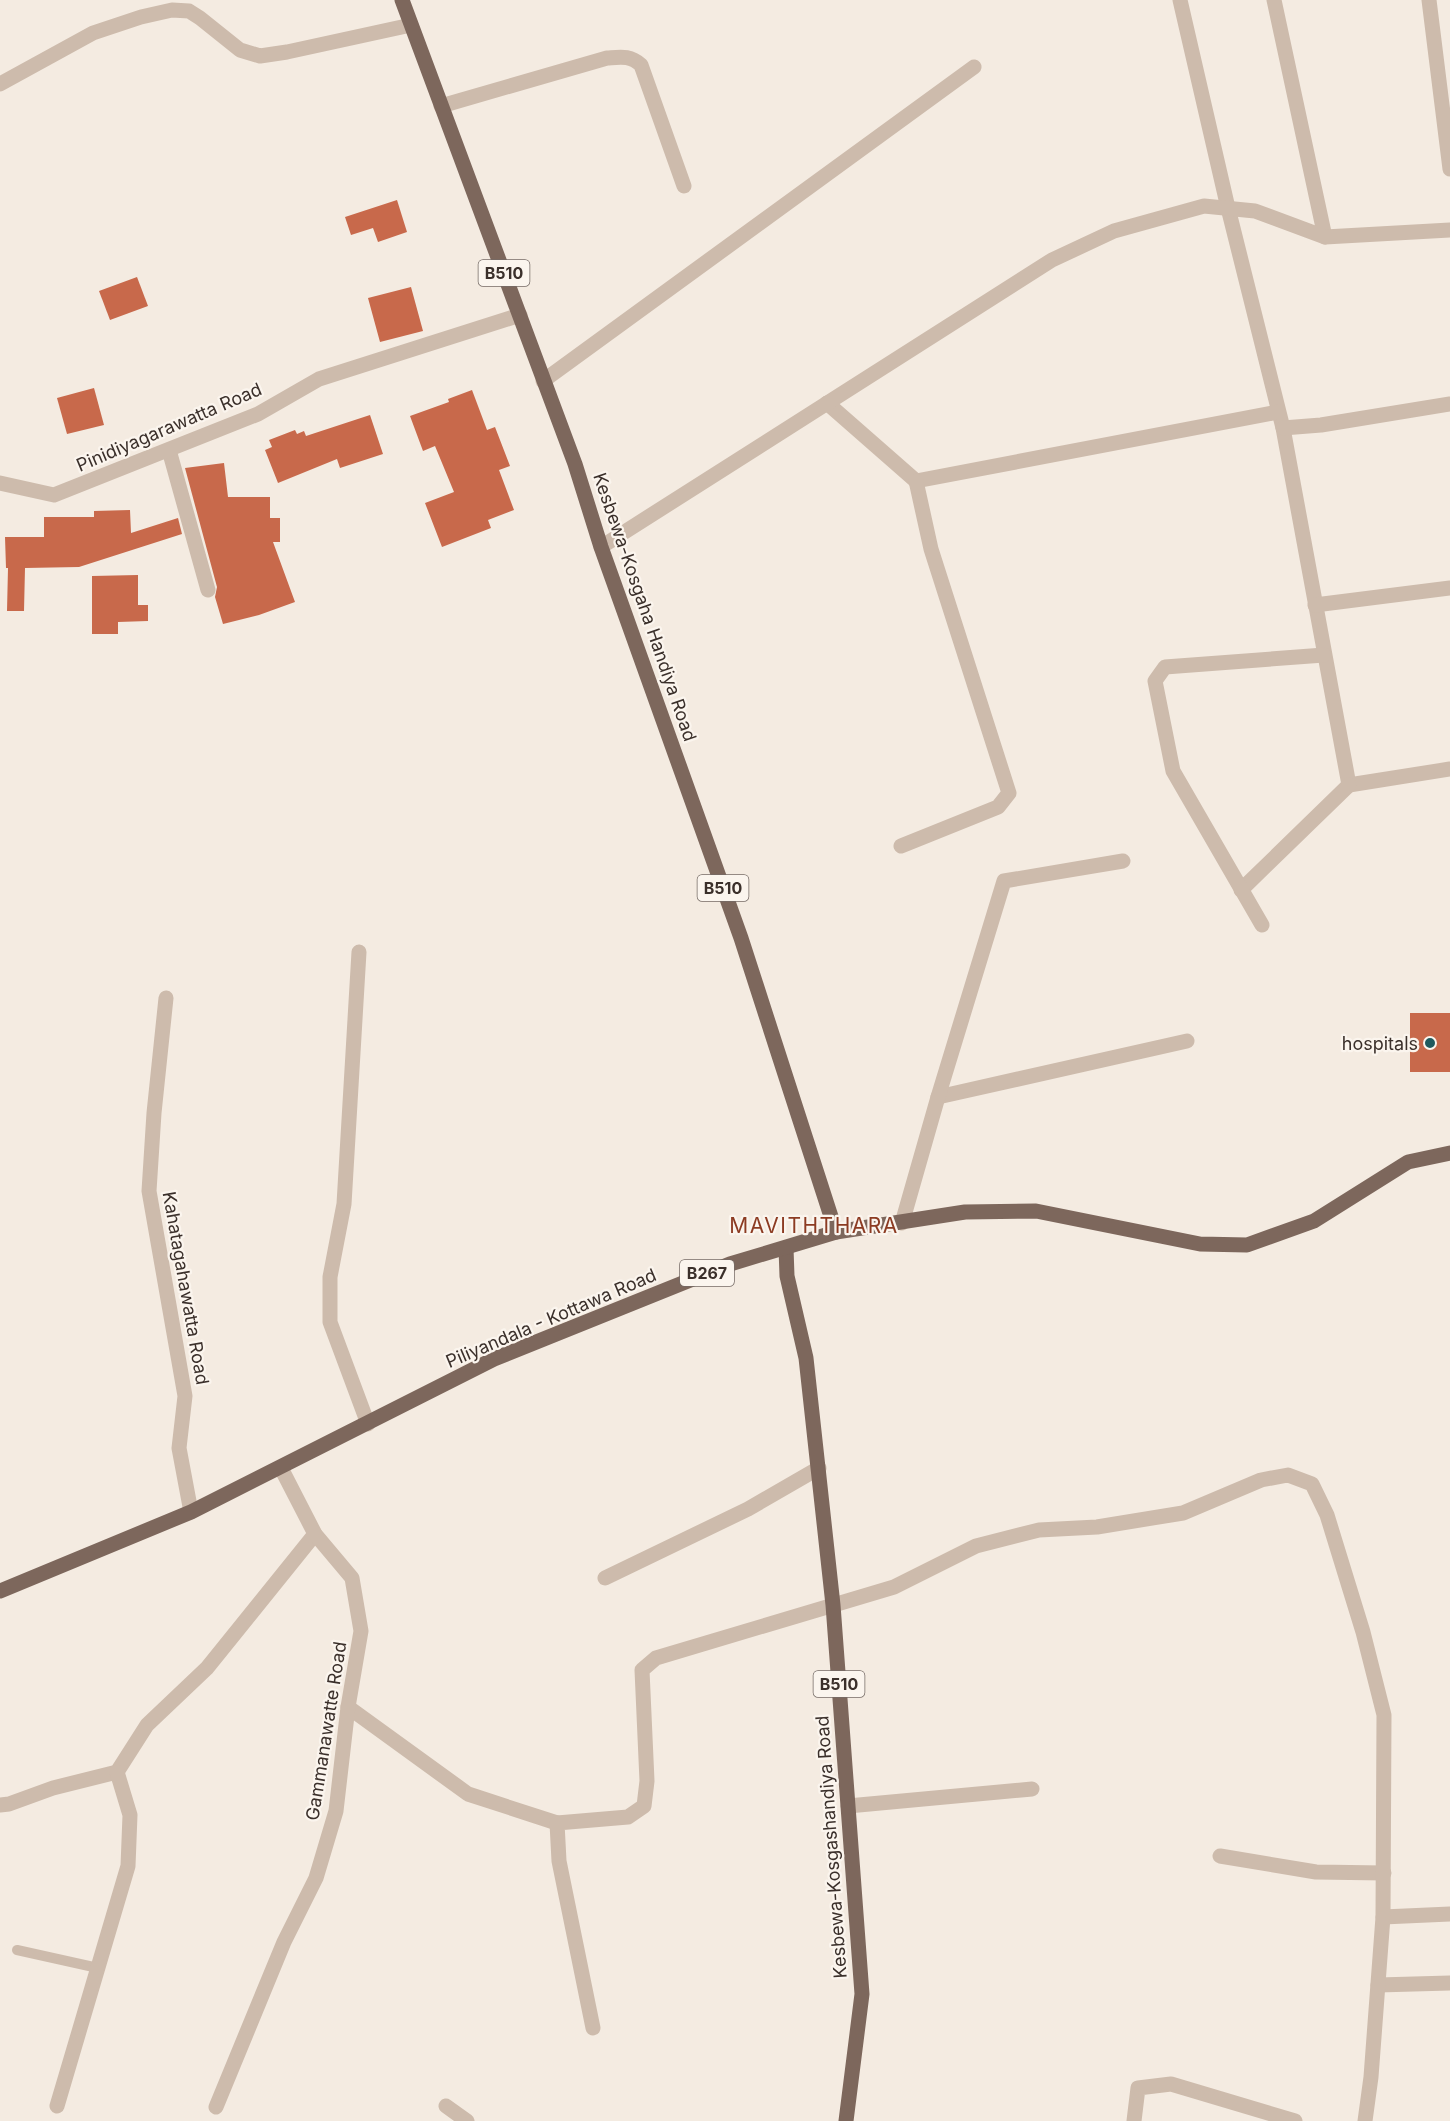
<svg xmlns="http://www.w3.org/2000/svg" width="1450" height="2121" font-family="Inter,sans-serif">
  <rect width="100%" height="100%" fill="#f4ebe1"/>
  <g fill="#c8694b">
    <path d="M397 200 407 232 378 242 373 228 351 235 345 217Z"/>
    <path d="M137 277 148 306 110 320 99 291Z"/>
    <path d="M411 287 423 331 380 342 368 298Z"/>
    <path d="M94 388 104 425 67 434 57 398Z"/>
    <path d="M472 390 487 430 495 427 510 466 499 470 514 510 488 520 491 528 442 547 425 503 454 492 435 446 423 451 410 416 449 402 448 399Z"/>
    <path d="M370 415 383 454 340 468 337 459 278 483 265 450 272 447 269 440 295 430 297 434 304 431 306 436Z"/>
    <path d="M224 463 228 497H270V518H280V542H273L295 602 259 615 223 624 215 597 217 587 185 468Z"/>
    <path d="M130 510 131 533 178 518 182 534 79 567 25 568 24 611H7L8 568H6L5 537H44V517H94V511Z"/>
    <path d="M138 575V605H148V621L118 622V634H92V576Z"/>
    <rect x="1410" y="1013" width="40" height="59"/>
  </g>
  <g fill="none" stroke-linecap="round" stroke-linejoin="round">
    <path stroke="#cdbbac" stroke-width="10" d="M17 1950 98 1968"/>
    <g stroke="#cdbbac" stroke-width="15">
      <path d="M1180 0 1228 208 1283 428 1349 785 1450 769"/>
      <path d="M1274 0 1325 237"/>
      <path d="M1429 0 1450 169"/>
      <path d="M0 84 93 33 141 17 172 10 189 11 200 18 240 50 260 56 287 52 411 25"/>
      <path d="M441 106 607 58C621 57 630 55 641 65L684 186"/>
      <path d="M543 381 974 67"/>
      <path d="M827 403 916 481 1278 412"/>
      <path d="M1283 428 1321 425 1450 404"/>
      <path d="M169 450 208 590"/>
      <path d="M0 483 54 495 258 414 319 379 520 315"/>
      <path d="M601 547 1052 260 1114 231 1204 206 1255 211 1325 237 1450 230"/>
      <path d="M1315 605 1450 588"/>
      <path d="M901 846 998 807 1009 793 931 549 916 481"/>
      <path d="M1241 890 1349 785"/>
      <path d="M1262 925 1173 771 1155 681 1165 667 1324 655"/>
      <path d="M359 952 344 1204 330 1277V1322L368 1424"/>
      <path d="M166 998 154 1113 149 1191 185 1396 179 1448 191 1512"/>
      <path d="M938 1097 1187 1041"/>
      <path d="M902 1223 938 1097 1004 881 1123 861"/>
      <path d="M605 1578 748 1509 819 1468"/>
      <path d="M348 1707 468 1794 557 1823"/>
      <path d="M0 1805 9 1804 53 1788 117 1772 147 1725 207 1668 315 1534"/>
      <path d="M848 1806 1032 1789"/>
      <path d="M1220 1856 1316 1872 1384 1873"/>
      <path d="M1383 1917 1450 1914"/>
      <path d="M1378 1985 1450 1983"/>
      <path d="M593 2028 559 1861 557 1823 628 1817 644 1806 647 1781 642 1670 656 1658 894 1587 976 1546 1039 1530 1097 1527 1183 1513 1261 1480 1288 1475 1312 1484 1327 1515 1363 1632 1384 1715 1383 1917 1371 2077 1365 2121"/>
      <path d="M57 2106 128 1866 130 1815 117 1772"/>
      <path d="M446 2106 467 2121"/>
      <path d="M216 2107 284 1942 316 1878 336 1811 348 1707 361 1631 352 1578 315 1534 281 1468"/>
      <path d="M1134 2121 1138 2088 1171 2084 1295 2121"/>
    </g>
    <g stroke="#7d675c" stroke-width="15">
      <path d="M402 0 575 464 601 547 741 938 836 1232"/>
      <path d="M786 1248 787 1276 806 1358 833 1605 862 1994 846 2121"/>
      <path d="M0 1591 191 1512 494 1359 730 1264 836 1232 965 1212 1036 1211 1200 1244 1247 1245 1314 1221 1408 1162 1450 1153"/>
    </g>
  </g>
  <circle fill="#1f5a5e" stroke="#fbf5ee" stroke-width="2" cx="1430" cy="1043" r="6"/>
  <g text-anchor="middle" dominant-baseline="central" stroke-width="4.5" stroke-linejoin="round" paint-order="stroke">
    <g fill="#fbf5ee" stroke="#756b66" stroke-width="1.5">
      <rect x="478.5" y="260" width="51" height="26" rx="4.5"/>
      <rect x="697.5" y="875" width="51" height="26" rx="4.5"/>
      <rect x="680" y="1260" width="54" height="26" rx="4.5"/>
      <rect x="813.5" y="1671" width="51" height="26" rx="4.5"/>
    </g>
    <g font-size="16" font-weight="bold" fill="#3b302b">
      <text x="504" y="273">B510</text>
      <text x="723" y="888">B510</text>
      <text x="707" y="1273">B267</text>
      <text x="839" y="1684">B510</text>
    </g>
    <g font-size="18" fill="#3b302b" stroke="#fbf5ee">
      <text transform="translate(169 427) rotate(-23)">Pinidiyagarawatta Road</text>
      <text transform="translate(645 607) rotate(71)">Kesbewa-Kosgaha Handiya Road</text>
      <text transform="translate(186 1288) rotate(80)">Kahatagahawatta Road</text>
      <text transform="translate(551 1318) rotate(-23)">Piliyandala - Kottawa Road</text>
      <text transform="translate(326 1731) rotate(-81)">Gammanawatte Road</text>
      <text transform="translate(831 1847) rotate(-94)">Kesbewa-Kosgashandiya Road</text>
    </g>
    <g font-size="18" fill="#3b302b" stroke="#fbf5ee" text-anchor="end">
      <text x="1418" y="1043">hospitals</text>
    </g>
    <g font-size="21" letter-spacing="1.5" fill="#8c3b22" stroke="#fbf5ee">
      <text x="814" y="1225">MAVITHTHARA</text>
    </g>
  </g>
</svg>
